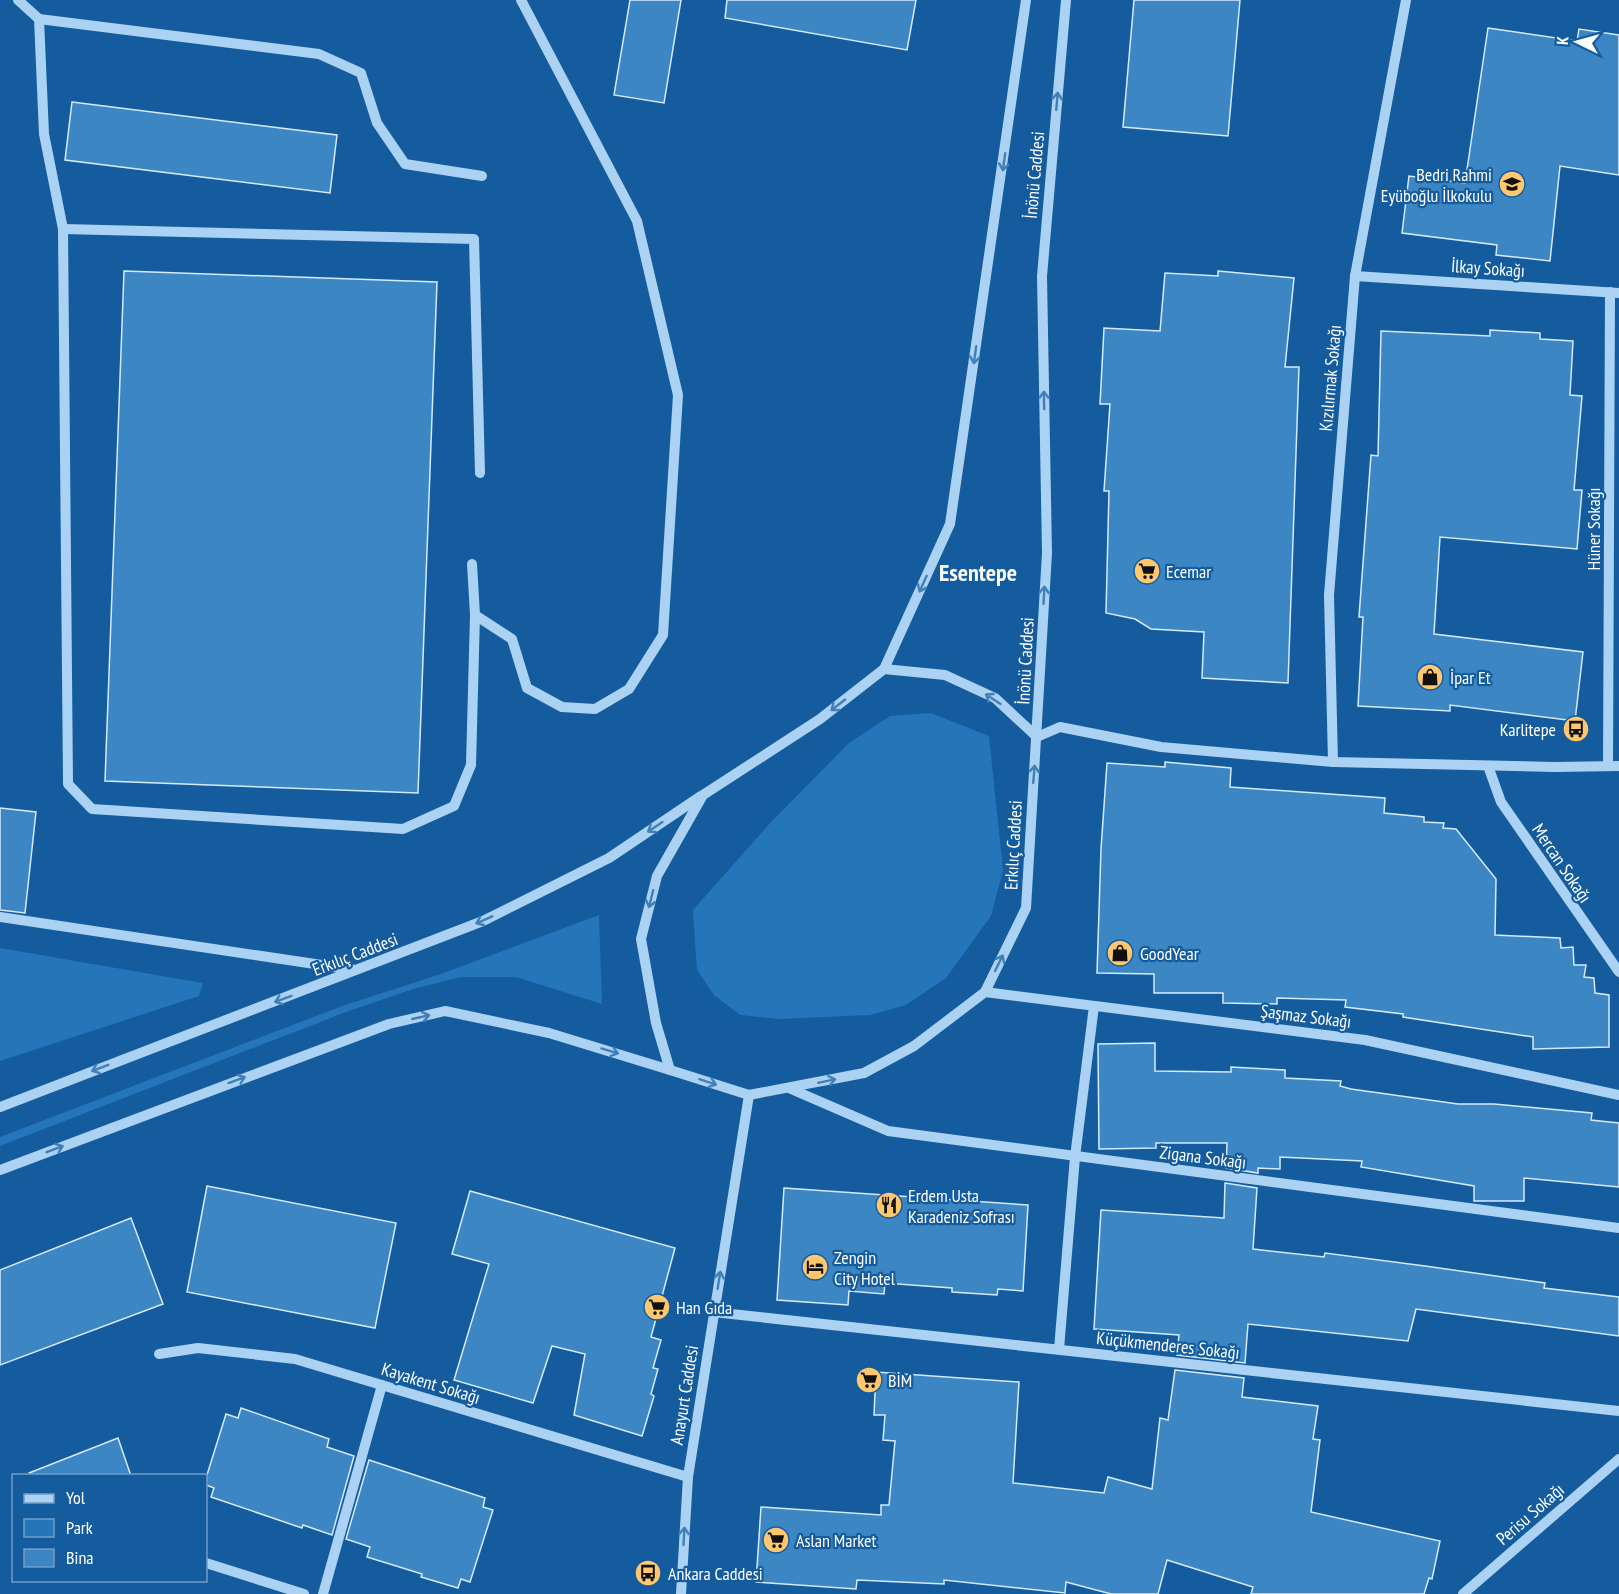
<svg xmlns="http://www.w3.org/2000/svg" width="1619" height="1594" font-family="'PT Sans Narrow',sans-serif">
  <rect width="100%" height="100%" fill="#145c9e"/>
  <g fill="#2475ba">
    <path d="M931 713 989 736 1003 870 991 916 946 978 906 1005 870 1015 779 1019 740 1015 714 995 697 970 693 910 772 821 849 743 890 716Z"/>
    <path d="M599 915 602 1004 516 977H461L413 989 346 1012 0 1146V1137L345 1005 438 975Z"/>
    <path d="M0 948 203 983 199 996 0 1061Z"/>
  </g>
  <g fill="#3d86c4" stroke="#d4eafd" stroke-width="1.5">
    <path d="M630 0H681L664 103 614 95Z"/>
    <path d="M727 0H916L907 50 725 18Z"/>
    <path d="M1134 0H1240L1228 136 1123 127Z"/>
    <path d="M1488 28 1577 41 1579 29 1619 35V175L1560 166 1550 261 1496 255 1497 245 1402 233 1409 176 1465 183Z"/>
    <path d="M72 102 337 135 330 193 65 160Z"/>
    <path d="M124 271 437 282 418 793 105 781Z"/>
    <path d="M1218 271 1294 278 1285 367H1299L1288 683 1202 678 1204 632 1151 629 1135 619 1106 613 1109 491H1104L1110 404H1100L1104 328 1160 331 1165 273 1218 276Z"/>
    <path d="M1490 330 1540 333V339L1573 341 1570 395 1582 396 1574 490H1582L1577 549 1440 537 1434 634 1583 652 1575 721 1450 705V711L1358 706 1363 617H1359L1371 455 1378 456 1381 331 1490 336Z"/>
    <path d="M1165 762 1231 768 1230 787 1385 798 1384 813 1424 817V822L1444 823 1443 828 1456 829 1496 879 1495 935 1560 938 1561 948 1573 947 1574 965H1586L1584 977 1594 978 1595 993 1609 995V1047L1533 1049V1037L1403 1017V1014L1345 1007 1346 1000 1277 998V1004L1223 1003V993H1154V974L1097 973 1101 849 1107 763 1165 767Z"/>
    <path d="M0 808 36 812 25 913 0 910Z"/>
    <path d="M1155 1043V1071L1231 1072V1067L1285 1070V1078L1341 1081 1340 1086 1351 1089 1458 1104H1494L1592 1113 1591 1120 1619 1123V1187L1524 1178V1201H1474V1186L1361 1167 1362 1161 1280 1157V1169L1258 1168V1173L1226 1168 1227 1143H1156V1148L1099 1149 1098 1044Z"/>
    <path d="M1225 1183 1257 1188 1253 1249 1324 1257 1325 1253 1425 1266 1545 1283 1544 1288 1619 1297V1336L1416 1309 1408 1341 1248 1324 1245 1363 1177 1355 1179 1335 1094 1329 1101 1210 1224 1218Z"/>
    <path d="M207 1186 396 1223 375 1328 187 1292Z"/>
    <path d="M784 1188 1028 1205 1023 1291 998 1289 997 1295 952 1292V1288L885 1283 884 1294 849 1291 848 1305 777 1300Z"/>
    <path d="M470 1191 675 1248 651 1337 661 1340 653 1368 658 1369 651 1394 654 1396 642 1436 574 1415 585 1354 552 1346 533 1403 454 1380 489 1264 452 1254Z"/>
    <path d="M131 1218 163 1304 0 1365V1270Z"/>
    <path d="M1175 1370 1244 1378 1242 1397 1318 1406 1313 1439 1320 1440 1311 1512 1440 1541 1432 1579 1429 1578 1424 1594H1251L1253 1587 1167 1560 1158 1594H1111L1066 1582 1065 1593 944 1580V1584L857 1580 856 1589 756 1582 761 1507 881 1515V1505H889L895 1441 883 1440 885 1415H874L876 1372 1019 1382 1013 1483 1104 1493 1108 1477 1152 1489 1160 1418 1168 1420Z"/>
    <path d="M241 1408 329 1439 327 1447 354 1456 332 1535 303 1525 302 1528 211 1497 214 1488 206 1485V1478L226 1414 238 1418Z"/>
    <path d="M118 1438 131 1476H30L29 1473Z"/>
    <path d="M369 1460 485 1498 483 1507 493 1510 470 1582 461 1579 458 1588 421 1577 422 1574 367 1557 370 1547 346 1539Z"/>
  </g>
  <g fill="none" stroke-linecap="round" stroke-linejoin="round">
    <g stroke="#acd2f3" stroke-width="10">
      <path d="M18 0 39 19 44 134 63 229 68 784 92 809 403 829 454 806 471 765 475 615 472 564"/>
      <path d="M39 19 319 54 361 73 377 123 405 164 482 176"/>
      <path d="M63 229 474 239 480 473"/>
      <path d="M1355 276 1619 293"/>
      <path d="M475 615 512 639 527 688 562 707 595 709 629 689 663 635 678 395 637 221 521 0"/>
      <path d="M884 669 950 524 1026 0"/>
      <path d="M1037 737 995 698 945 675 884 669 820 719 703 795 657 876 641 939 656 1023 670 1070 749 1095 864 1073 914 1046 985 992 1026 908 1047 553 1042 276 1066 0"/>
      <path d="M1037 737 1060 727 1161 747 1333 762 1554 767 1619 766"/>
      <path d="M1333 762 1329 595 1355 276 1406 0"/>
      <path d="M1488 766 1501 802 1619 972"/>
      <path d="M1608 766 1610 292"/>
      <path d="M0 917 355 970"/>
      <path d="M985 992 1365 1040 1619 1095"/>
      <path d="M791 1089 888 1131 1619 1228"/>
      <path d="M0 1107 483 921 609 858 701 796"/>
      <path d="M0 1170 389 1024 445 1011 549 1033 670 1070"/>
      <path d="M713 1312 1619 1411"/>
      <path d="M1059 1349 1075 1157 1094 1006"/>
      <path d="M159 1354 198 1348 295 1359 688 1477"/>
      <path d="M206 1563 304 1594"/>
      <path d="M323 1594 382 1385"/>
      <path d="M681 1594 688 1477 749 1095"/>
      <path d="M1463 1594 1619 1459"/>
    </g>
  </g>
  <defs><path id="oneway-shaft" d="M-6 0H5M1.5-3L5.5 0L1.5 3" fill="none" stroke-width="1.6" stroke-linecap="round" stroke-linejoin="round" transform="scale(1.5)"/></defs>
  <g stroke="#427fb8">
    <use href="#oneway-shaft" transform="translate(1057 101) rotate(-85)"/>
    <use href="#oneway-shaft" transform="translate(1004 162) rotate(98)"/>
    <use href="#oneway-shaft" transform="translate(975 355) rotate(98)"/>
    <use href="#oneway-shaft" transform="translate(1044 400) rotate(-91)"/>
    <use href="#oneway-shaft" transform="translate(923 584) rotate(114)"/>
    <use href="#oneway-shaft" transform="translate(1044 595) rotate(-87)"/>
    <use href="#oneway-shaft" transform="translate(993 699) rotate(-147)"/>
    <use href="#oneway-shaft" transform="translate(838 705) rotate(142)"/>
    <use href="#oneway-shaft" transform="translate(1034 774) rotate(-85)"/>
    <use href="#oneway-shaft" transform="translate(655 827) rotate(146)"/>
    <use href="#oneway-shaft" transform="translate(651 899) rotate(104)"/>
    <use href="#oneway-shaft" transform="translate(484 920) rotate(156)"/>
    <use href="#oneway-shaft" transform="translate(999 963) rotate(-64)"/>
    <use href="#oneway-shaft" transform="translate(283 999) rotate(160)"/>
    <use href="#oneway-shaft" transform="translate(421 1017) rotate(-13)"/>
    <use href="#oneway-shaft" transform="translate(610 1051) rotate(17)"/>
    <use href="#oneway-shaft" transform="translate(100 1068) rotate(159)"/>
    <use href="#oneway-shaft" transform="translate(237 1080) rotate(-20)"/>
    <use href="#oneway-shaft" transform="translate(827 1081) rotate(-12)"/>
    <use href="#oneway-shaft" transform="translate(708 1082) rotate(18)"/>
    <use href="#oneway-shaft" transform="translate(55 1149) rotate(-21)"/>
    <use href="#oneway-shaft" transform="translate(719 1280) rotate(-81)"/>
    <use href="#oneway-shaft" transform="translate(684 1536) rotate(-87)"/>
  </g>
  <defs>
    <symbol id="school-disc" viewBox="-11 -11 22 22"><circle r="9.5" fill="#ffc86e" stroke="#145c9e"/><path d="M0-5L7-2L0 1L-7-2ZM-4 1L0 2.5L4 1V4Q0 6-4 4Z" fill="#111"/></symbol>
    <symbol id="supermarket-disc" viewBox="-11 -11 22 22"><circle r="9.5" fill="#ffc86e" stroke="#145c9e"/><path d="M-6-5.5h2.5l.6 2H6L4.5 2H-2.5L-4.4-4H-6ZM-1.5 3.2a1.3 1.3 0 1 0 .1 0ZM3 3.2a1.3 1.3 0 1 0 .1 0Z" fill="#111"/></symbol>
    <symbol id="shop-disc" viewBox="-11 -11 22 22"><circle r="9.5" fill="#ffc86e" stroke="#145c9e"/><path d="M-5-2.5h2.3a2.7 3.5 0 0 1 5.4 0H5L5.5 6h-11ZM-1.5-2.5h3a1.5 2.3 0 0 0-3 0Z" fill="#111"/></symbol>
    <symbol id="bus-disc" viewBox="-11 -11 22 22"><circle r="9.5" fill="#ffc86e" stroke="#145c9e"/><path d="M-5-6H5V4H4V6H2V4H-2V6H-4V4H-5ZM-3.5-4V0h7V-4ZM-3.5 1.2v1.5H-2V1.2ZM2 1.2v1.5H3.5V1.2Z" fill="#111"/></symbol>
    <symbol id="restaurant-disc" viewBox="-11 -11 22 22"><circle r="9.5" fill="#ffc86e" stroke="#145c9e"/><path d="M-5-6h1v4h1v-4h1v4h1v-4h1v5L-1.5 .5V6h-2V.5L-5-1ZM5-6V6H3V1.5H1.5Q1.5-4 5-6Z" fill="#111"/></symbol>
    <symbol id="hotel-disc" viewBox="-11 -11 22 22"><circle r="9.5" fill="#ffc86e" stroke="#145c9e"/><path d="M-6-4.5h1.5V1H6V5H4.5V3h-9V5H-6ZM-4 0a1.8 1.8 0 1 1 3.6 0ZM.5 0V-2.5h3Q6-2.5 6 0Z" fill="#111"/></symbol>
  </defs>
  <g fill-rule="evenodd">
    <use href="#school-disc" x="1497" y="169" width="30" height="30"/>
    <use href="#supermarket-disc" x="1132" y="556" width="30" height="30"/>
    <use href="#shop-disc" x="1415" y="662" width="30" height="30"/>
    <use href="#bus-disc" x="1561" y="714" width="30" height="30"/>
    <use href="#shop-disc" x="1105" y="938" width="30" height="30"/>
    <use href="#restaurant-disc" x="874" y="1190" width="30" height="30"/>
    <use href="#hotel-disc" x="800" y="1252" width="30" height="30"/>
    <use href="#supermarket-disc" x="642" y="1292" width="30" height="30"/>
    <use href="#supermarket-disc" x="854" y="1365" width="30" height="30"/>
    <use href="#supermarket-disc" x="761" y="1525" width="30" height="30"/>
    <use href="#bus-disc" x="633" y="1558" width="30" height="30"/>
  </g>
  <g text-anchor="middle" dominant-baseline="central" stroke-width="4.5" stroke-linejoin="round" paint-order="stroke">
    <g font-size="18" fill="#fff" stroke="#145c9e" text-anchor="start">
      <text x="1492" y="174" text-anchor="end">Bedri Rahmi<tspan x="1492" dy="21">Eyüboğlu İlkokulu</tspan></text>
      <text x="1166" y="571">Ecemar</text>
      <text x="1450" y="677">İpar Et</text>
      <text x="1556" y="729" text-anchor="end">Karlitepe</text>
      <text x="1140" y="953">GoodYear</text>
      <text x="908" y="1195">Erdem Usta<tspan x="908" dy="21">Karadeniz Sofrası</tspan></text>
      <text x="834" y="1257">Zengin<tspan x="834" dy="21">City Hotel</tspan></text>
      <text x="676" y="1307">Han Gıda</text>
      <text x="888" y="1380">BİM</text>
      <text x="796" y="1540">Aslan Market</text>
      <text x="668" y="1573">Ankara Caddesi</text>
    </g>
    <g font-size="18" fill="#fff" stroke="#145c9e">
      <text transform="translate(1034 175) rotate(-85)">İnönü Caddesi</text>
      <text transform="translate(1488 268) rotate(4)">İlkay Sokağı</text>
      <text transform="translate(1330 378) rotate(-85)">Kızılırmak Sokağı</text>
      <text transform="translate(1593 529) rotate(-90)">Hüner Sokağı</text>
      <text transform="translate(1025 661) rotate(-87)">İnönü Caddesi</text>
      <text transform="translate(1013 845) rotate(-87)">Erkılıç Caddesi</text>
      <text transform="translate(1562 863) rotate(56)">Mercan Sokağı</text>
      <text transform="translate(355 954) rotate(-21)">Erkılıç Caddesi</text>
      <text transform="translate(1306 1016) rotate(7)">Şaşmaz Sokağı</text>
      <text transform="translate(1203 1157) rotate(7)">Zigana Sokağı</text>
      <text transform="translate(1168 1345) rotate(6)">Küçükmenderes Sokağı</text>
      <text transform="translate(431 1383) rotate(17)">Kayakent Sokağı</text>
      <text transform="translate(684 1395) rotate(-81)">Anayurt Caddesi</text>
      <text transform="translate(1530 1514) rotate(-41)">Perisu Sokağı</text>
    </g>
    <g font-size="24" font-weight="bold" fill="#fff" stroke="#145c9e">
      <text x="978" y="572">Esentepe</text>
    </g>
  </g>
  <rect x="12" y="1474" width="195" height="108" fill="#145c9e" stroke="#729dc5" stroke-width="1.5"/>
  <rect x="24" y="1494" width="30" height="9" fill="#acd2f3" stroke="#729dc5" stroke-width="1.5"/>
  <text x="66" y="1504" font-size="18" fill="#ffffff">Yol</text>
  <rect x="24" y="1519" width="30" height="18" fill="#2475ba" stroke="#729dc5" stroke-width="1.5"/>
  <text x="66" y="1534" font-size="18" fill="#ffffff">Park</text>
  <rect x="24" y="1549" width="30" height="18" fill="#3d86c4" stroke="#729dc5" stroke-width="1.5"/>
  <text x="66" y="1564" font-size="18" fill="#ffffff">Bina</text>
  <g transform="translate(1577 42) rotate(275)" stroke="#145c9e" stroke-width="4.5" paint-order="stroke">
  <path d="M0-4.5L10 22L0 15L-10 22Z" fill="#ffffff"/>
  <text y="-9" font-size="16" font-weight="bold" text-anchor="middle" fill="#ffffff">K</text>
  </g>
</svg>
